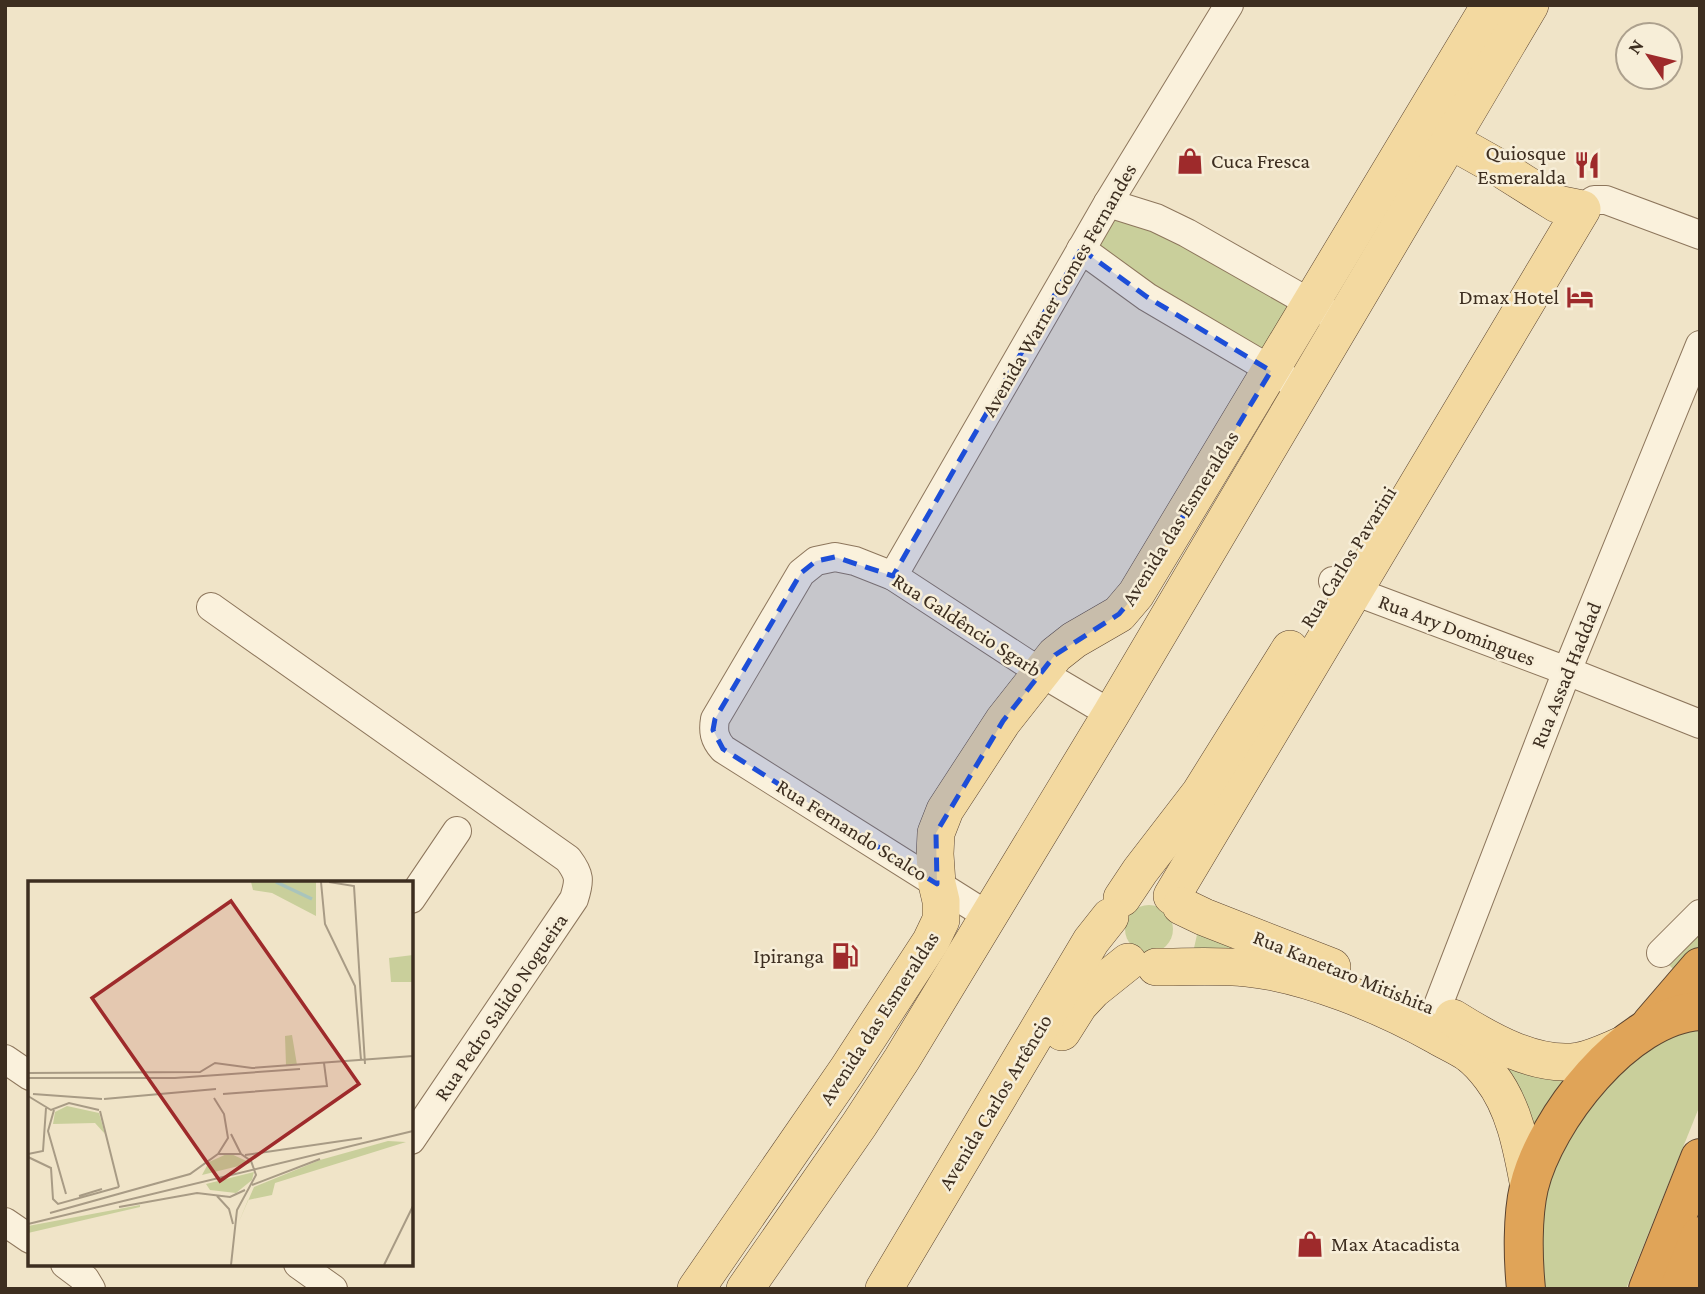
<svg xmlns="http://www.w3.org/2000/svg" width="1705" height="1294" font-family="'Crimson Pro',serif">
  <rect width="100%" height="100%" fill="#f0e4c8"/>
  <g fill="#c9cf9b">
    <path d="M1108 203 1312 303 1271 371 1081 249Z"/>
    <circle cx="1149" cy="929" r="24"/>
    <path d="M1700 925V953L1681 977 1665 961Z"/>
    <path d="M1199 926 1312 969 1187 957 1194 948Z"/>
    <path d="M1700 1019V1105L1626 1289H1539L1538 1284 1548 1168 1606 1076Z"/>
    <path d="M1475 1043 1567 1075 1532 1148Z"/>
  </g>
  <g fill="none" stroke-linecap="round" stroke-linejoin="round">
    <defs>
      <g id="minor">
        <path d="M1108 203 1156 218 1187 233 1326 312"/>
        <path d="M1582 209 1594 200H1606L1700 235"/>
        <path d="M1081 249 1147 297 1288 380"/>
        <path d="M893 576 1108 203 1229 5"/>
        <path d="M1333 581 1354 591 1567 671 1700 724"/>
        <path d="M211 607 568 859C580 875 580 880 574 899L411 1140"/>
        <path d="M411 899 457 831"/>
        <path d="M988 916 723 749C714 739 713 731 715 719L801 573 816 561 835 557 855 561 893 576 1040 672 1111 714"/>
        <path d="M1661 953 1700 914"/>
        <path d="M1437 1008 1567 671 1700 345"/>
        <path d="M5 1059 30 1076"/>
        <path d="M5 1222 30 1239"/>
        <path d="M65 1264 85 1279 91 1289"/>
        <path d="M298 1264 333 1289"/>
      </g>
      <g id="major">
        <path d="M1172 896 1582 209 1557 204 1503 170 1428 128"/>
        <path d="M1122 898 1140 871 1200 793 1290 649"/>
        <path d="M1181 906 1204 917 1332 967"/>
        <path d="M1156 967C1186 967 1217 965 1247 968 1307 974 1384 1006 1437 1036 1447 1042 1459 1047 1469 1054 1477 1060 1485 1069 1491 1077 1515 1108 1522 1150 1529 1187"/>
        <path d="M1453 1018C1488 1040 1536 1068 1579 1061 1595 1058 1610 1050 1625 1044"/>
        <path d="M1062 1032 1079 1005 1093 990 1128 962"/>
        <path d="M696 1289 847 1070 931 941 941 920V901L937 884 935 854 936 833 945 810 1003 721 1055 655 1074 640 1119 614 1136 594 1490 5"/>
        <path d="M745 1289 859 1125 902 1059 1111 714 1530 5"/>
        <path d="M884 1289 1091 941 1110 917"/>
      </g>
      <g id="highway">
        <path d="M1651 1024 1700 967"/>
        <path d="M1526 1289C1523 1259 1522 1217 1529 1187 1545 1120 1626 1015 1700 1011"/>
        <path d="M1648 1289 1700 1158"/>
        <path d="M1679 1289 1700 1236"/>
      </g>
    </defs>
    <use href="#minor" stroke="#8d765c" stroke-width="30"/>
    <use href="#major" stroke="#5b4430" stroke-width="38"/>
    <use href="#highway" stroke="#5b4430" stroke-width="40"/>
    <use href="#minor" stroke="#faf1dc" stroke-width="28"/>
    <use href="#major" stroke="#f3d9a0" stroke-width="37"/>
    <use href="#highway" stroke="#e0a458" stroke-width="38"/>
  </g>
  <path fill="#1d4ed8" fill-opacity="0.2" stroke="#1d4ed8" stroke-width="5" stroke-dasharray="14 9" stroke-linejoin="round" d="M1081 249 1147 297 1271 371 1136 594 1119 614 1055 655 1003 721 936 833 937 884 723 749 713 730 715 719 801 573 816 561 835 557 893 576Z"/>
  <defs>
    <symbol id="shop-bare" viewBox="-9 -9 18 18"><path d="M-5-2.5h2.3a2.7 3.5 0 0 1 5.4 0H5L5.5 6h-11ZM-1.5-2.5h3a1.5 2.3 0 0 0-3 0Z" fill="#9e2a2b" stroke="#f7eed8" stroke-width="2.5" paint-order="stroke"/></symbol>
    <symbol id="restaurant-bare" viewBox="-9 -9 18 18"><path d="M-5-6h1v4h1v-4h1v4h1v-4h1v5L-1.5 .5V6h-2V.5L-5-1ZM5-6V6H3V1.5H1.5Q1.5-4 5-6Z" fill="#9e2a2b" stroke="#f7eed8" stroke-width="2.5" paint-order="stroke"/></symbol>
    <symbol id="hotel-bare" viewBox="-9 -9 18 18"><path d="M-6-4.5h1.5V1H6V5H4.5V3h-9V5H-6ZM-4 0a1.8 1.8 0 1 1 3.6 0ZM.5 0V-2.5h3Q6-2.5 6 0Z" fill="#9e2a2b" stroke="#f7eed8" stroke-width="2.5" paint-order="stroke"/></symbol>
    <symbol id="fuel-bare" viewBox="-9 -9 18 18"><path d="M-5.5-6h7V0h2V4h1.3V-2.5L3-4.5l.8-.8L6-3V5H2.5V1h-1V6h-7ZM-4.2-4.7v3.2H.2V-4.7Z" fill="#9e2a2b" stroke="#f7eed8" stroke-width="2.5" paint-order="stroke"/></symbol>
  </defs>
  <g fill-rule="evenodd">
    <use href="#shop-bare" x="1171" y="142" width="38" height="38"/>
    <use href="#restaurant-bare" x="1568" y="146" width="38" height="38"/>
    <use href="#hotel-bare" x="1561" y="278" width="38" height="38"/>
    <use href="#fuel-bare" x="826" y="937" width="38" height="38"/>
    <use href="#shop-bare" x="1291" y="1225" width="38" height="38"/>
  </g>
  <g text-anchor="middle" dominant-baseline="central" stroke-width="5" stroke-linejoin="round" paint-order="stroke">
    <g font-size="21" fill="#3d2e20" stroke="#f7eed8" text-anchor="end">
      <text x="1566" y="153">Quiosque<tspan x="1566" dy="24">Esmeralda</tspan></text>
      <text x="1211" y="161" text-anchor="start">Cuca Fresca</text>
      <text x="1559" y="297">Dmax Hotel</text>
      <text x="824" y="956">Ipiranga</text>
      <text x="1331" y="1244" text-anchor="start">Max Atacadista</text>
    </g>
    <g font-size="21" fill="#3d2e20" stroke="#f7eed8">
      <text transform="translate(1059 290) rotate(-60)">Avenida Warner Gomes Fernandes</text>
      <text transform="translate(1180 518) rotate(-58)">Avenida das Esmeraldas</text>
      <text transform="translate(1348 557) rotate(-58)">Rua Carlos Pavarini</text>
      <text transform="translate(967 625) rotate(33)">Rua Galdêncio Sgarb</text>
      <text transform="translate(1457 630) rotate(21)">Rua Ary Domingues</text>
      <text transform="translate(1566 675) rotate(-68)">Rua Assad Haddad</text>
      <text transform="translate(852 830) rotate(32)">Rua Fernando Scalco</text>
      <text transform="translate(1344 972) rotate(22)">Rua Kanetaro Mitishita</text>
      <text transform="translate(501 1007) rotate(-56)">Rua Pedro Salido Nogueira</text>
      <text transform="translate(879 1018) rotate(-57)">Avenida das Esmeraldas</text>
      <text transform="translate(995 1102) rotate(-59)">Avenida Carlos Artêncio</text>
    </g>
  </g>
  <g transform="translate(28 881)">
    <rect width="385" height="385" fill="#f0e4c8"/>
    <path d="M223 1H288V35L244 12 225 9ZM385 74V101H363L361 77ZM264 154 269 184H258L257 155ZM39 225 71 232 77 253 67 242 25 243 27 231ZM360 260 378 261 247 302 244 314 220 319 210 343 226 306 292 279ZM201 272 223 282 174 294 181 281ZM226 291 224 299 208 312 182 309 178 303ZM112 324V326L0 352V345Z" fill="#c9cf9b"/>
    <path fill="none" stroke="#a9c4bc" stroke-width="3.5" d="M248 1 284 18"/>
    <path fill="none" stroke="#a89b85" stroke-width="2" d="M293 1 297 43 327 105 333 179M301 1 326 5 337 183M0 192 172 191 187 182 224 187 385 175M0 197H147L272 188M5 213 74 218M195 213 299 205 296 182M0 215 23 229 41 222 71 229M186 217 196 233 200 257 190 273M76 218 188 208M26 229 20 250 38 313M72 230 91 306M203 253 213 273M0 273 15 270 18 227M217 274 334 257M0 276 23 287 25 318 30 323 91 306M224 304 292 278M51 315 74 308M189 315 201 328 205 343M91 326 169 312 202 316 217 309M22 332 162 293 190 273H213L223 280 228 294 209 329 203 384M0 343 385 250M356 384 385 325"/>
    <path fill="#9e2a2b" fill-opacity="0.15" stroke="#9e2a2b" stroke-width="3.5" d="M203 20 331 203 192 300 64 117Z"/>
    <rect width="385" height="385" fill="none" stroke="#3d2e20" stroke-width="3.5"/>
  </g>
  <rect width="1705" height="1294" fill="none" stroke="#3d2e20" stroke-width="14"/>
  <g transform="translate(1649 56) rotate(305)"><circle r="33" fill="#f7eed8" stroke="#ada18e" stroke-width="2"/>
  <path d="M0-5L12 26L0 18L-12 26Z" fill="#9e2a2b"/>
  <text y="-10" font-size="19" font-weight="bold" text-anchor="middle" fill="#3d2e20">N</text>
  </g>
</svg>
